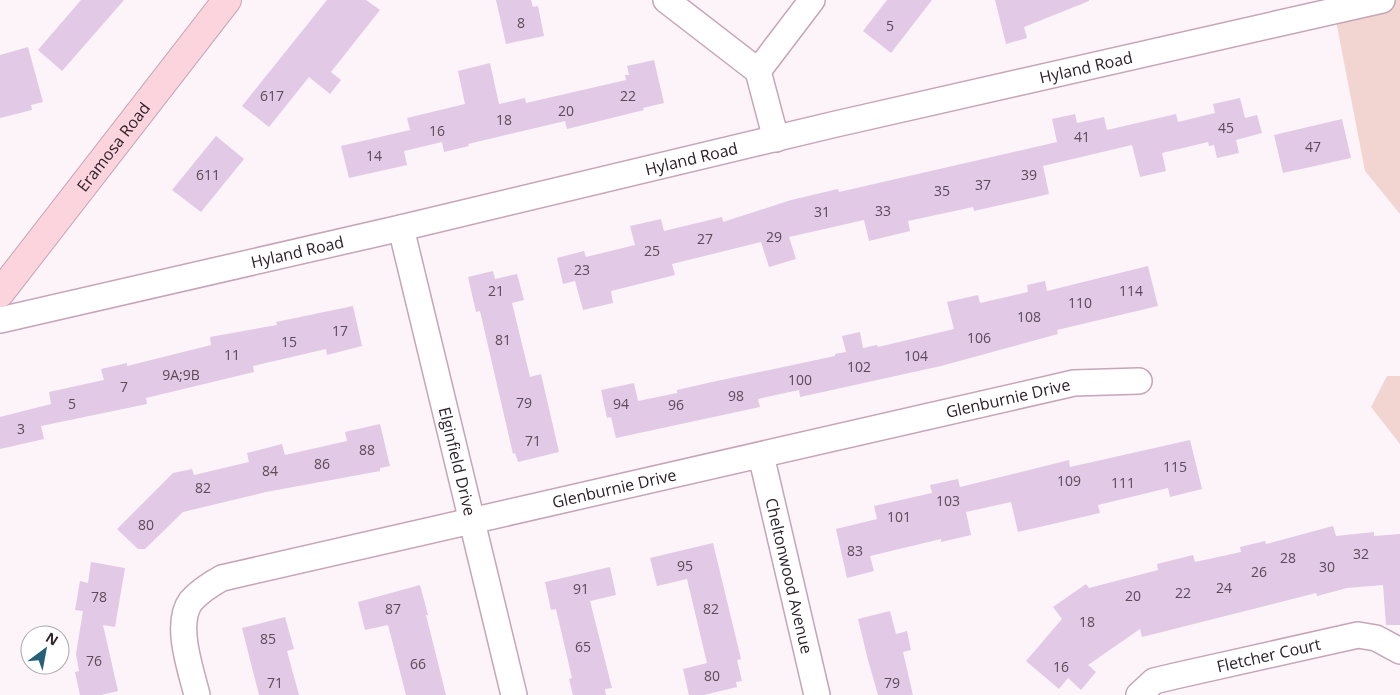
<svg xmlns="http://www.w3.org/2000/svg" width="1400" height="695" font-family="'Open Sans',sans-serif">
  <rect width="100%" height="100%" fill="#fcf4f8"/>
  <g fill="#f2d5d0">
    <path d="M1332 0H1400V214L1365 171Z"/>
    <path d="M1387 376H1400V444L1371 407Z"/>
  </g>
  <g fill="#e2c9e6">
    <path d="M81 0H124L62 71 38 50Z"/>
    <path d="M327 0H366L380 10 331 72 341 80 330 94 309 77 269 127 242 106Z"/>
    <path d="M496 0H531L533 7 538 6 544 36 506 44Z"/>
    <path d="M887 0H932L891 53 863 31Z"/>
    <path d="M995 0H1089V1L1024 27 1027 38 1006 44Z"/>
    <path d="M28 47 43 102 31 105 32 110 0 118V55Z"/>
    <path d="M654 60 664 103 643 108 644 110 567 129 565 121 468 144 469 146 444 152 442 142 404 151 407 165 349 178 341 146 410 130 407 118 465 104 458 71 490 63 499 104 525 98 526 103 626 80 625 75H629L627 66Z"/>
    <path d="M1240 98 1245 118 1257 115 1262 133 1236 140 1239 153 1217 158 1214 145 1209 146 1208 142 1162 153 1166 171 1140 177 1132 145 1043 166 1049 194 974 211 973 207 908 221 910 231 869 241 864 220 789 237 796 259 769 267 761 242 672 264 675 275 611 291 613 303 583 310 575 281 563 284 557 258 584 251 586 257 635 245 630 226 661 219 664 231 722 217 723 222 791 200 838 189 839 192 1057 142 1052 119 1075 114 1077 123 1104 117 1107 130 1176 114 1178 122 1215 113 1213 104Z"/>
    <path d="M1342 119 1351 158 1283 173 1274 135Z"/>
    <path d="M216 136 244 159 201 212 172 190Z"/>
    <path d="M1148 266 1158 306 1057 330 1058 334 941 366 800 397 799 390 758 399 760 407 616 438 611 417 607 418 601 390 634 383 638 401 677 393V390L712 382 835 356V354L846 352 842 336 860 332 863 348 877 345 878 347 954 329 947 302 978 295 980 303 1028 292 1027 285 1045 281 1047 291Z"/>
    <path d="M493 271 495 279 517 274 524 300 512 303 530 377 541 374 559 452 518 462 515 453 513 454 480 311 476 312 468 277Z"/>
    <path d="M353 306 362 346 327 355 326 349 253 366 254 372 146 398 147 404 41 426 44 439 0 449V417L51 404 49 392 104 380 101 369 127 363V366L211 345 210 337 277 325 276 322Z"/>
    <path d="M380 424 390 466 380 468V471L266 492 183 512 145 549H138L117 529 173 473 192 469 194 475 249 462 247 453 282 444 285 455 347 441 345 432Z"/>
    <path d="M1190 440 1202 489 1170 497 1168 488 1098 505 1100 513 1018 532 1011 502 966 512 971 535 941 542V539L870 556 874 571 847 578 836 529 877 519 874 506 932 493 930 485 958 479 960 487 1069 460 1070 467Z"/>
    <path d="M1333 526 1336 536 1374 532V536L1400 534V625H1386L1383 585 1347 588 1317 596 1316 593 1142 637 1140 629 1088 665 1096 672 1081 690 1068 678 1059 689 1026 661 1062 619 1053 607 1086 584 1089 588 1158 570 1157 564 1193 555 1195 562 1241 552 1240 547 1265 541 1266 544Z"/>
    <path d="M713 543 741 659 737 660 742 681 736 682 737 687 704 695H689L683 669 707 663 687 579 657 586 650 558Z"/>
    <path d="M91 562 125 568 115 627 103 625 118 691 101 695H80L75 672 79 671 76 654 83 611 75 610 80 581 88 583Z"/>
    <path d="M610 567 616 595 590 601 612 688 605 689 606 695H573L569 679 572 678 556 609 551 610 545 582Z"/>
    <path d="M420 585 428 615H426L446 695H406L388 625 365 630 358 602Z"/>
    <path d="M890 611 896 634 907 631 911 650 903 652 913 695H878L868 660 858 619Z"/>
    <path d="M285 617 294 649 287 651 299 695H259L242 628Z"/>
  </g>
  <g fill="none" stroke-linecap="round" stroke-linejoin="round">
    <defs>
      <g id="street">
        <path d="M666 0 758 71"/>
        <path d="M758 71 812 0"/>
        <path d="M758 71 776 139"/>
        <path id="s1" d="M401 228 514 695"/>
        <path id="s2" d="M0 320 401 228 836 124 1382 0"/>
        <path id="s3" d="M761 455 817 695"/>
        <path id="s4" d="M197 695C191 670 174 624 191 601 200 591 211 584 222 578L1074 383 1139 381"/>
        <path id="s5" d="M1139 695 1154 681 1175 676 1358 635 1376 638 1400 651"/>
      </g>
      <g id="secondary">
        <path id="s6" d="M0 293 227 0"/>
      </g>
    </defs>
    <use href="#street" stroke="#c7a4b7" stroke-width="28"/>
    <use href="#secondary" stroke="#c7a4b7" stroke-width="30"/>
    <use href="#street" stroke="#fff" stroke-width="25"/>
    <use href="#secondary" stroke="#fcd4dd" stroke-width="28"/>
  </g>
  <g text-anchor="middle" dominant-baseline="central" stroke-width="4.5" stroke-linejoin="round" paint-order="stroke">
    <g font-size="14" fill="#5b4b58">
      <text x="521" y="22">8</text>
      <text x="890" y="25">5</text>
      <text x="272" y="95">617</text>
      <text x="628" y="95">22</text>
      <text x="566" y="110">20</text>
      <text x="504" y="119">18</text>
      <text x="1226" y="127">45</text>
      <text x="437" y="130">16</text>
      <text x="1082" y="136">41</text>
      <text x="1313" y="146">47</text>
      <text x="374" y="155">14</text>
      <text x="208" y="174">611</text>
      <text x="1029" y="174">39</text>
      <text x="983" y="184">37</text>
      <text x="942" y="190">35</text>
      <text x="883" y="210">33</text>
      <text x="822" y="211">31</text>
      <text x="774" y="236">29</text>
      <text x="705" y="238">27</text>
      <text x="652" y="250">25</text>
      <text x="582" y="269">23</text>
      <text x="496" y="290">21</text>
      <text x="1131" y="290">114</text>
      <text x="1080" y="302">110</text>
      <text x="1029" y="316">108</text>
      <text x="340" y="330">17</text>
      <text x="979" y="337">106</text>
      <text x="503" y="339">81</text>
      <text x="289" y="341">15</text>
      <text x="232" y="354">11</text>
      <text x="916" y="355">104</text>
      <text x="859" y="366">102</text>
      <text x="181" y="374">9A;9B</text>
      <text x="800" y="379">100</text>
      <text x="124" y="386">7</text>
      <text x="736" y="395">98</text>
      <text x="524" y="402">79</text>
      <text x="72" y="403">5</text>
      <text x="621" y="403">94</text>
      <text x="676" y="404">96</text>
      <text x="21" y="428">3</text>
      <text x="533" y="440">71</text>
      <text x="367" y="449">88</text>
      <text x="322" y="463">86</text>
      <text x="1175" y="466">115</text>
      <text x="270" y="470">84</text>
      <text x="1069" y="480">109</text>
      <text x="1123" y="482">111</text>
      <text x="203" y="487">82</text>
      <text x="948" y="500">103</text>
      <text x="899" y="516">101</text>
      <text x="146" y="524">80</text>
      <text x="855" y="550">83</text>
      <text x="1361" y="553">32</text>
      <text x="1288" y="557">28</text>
      <text x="685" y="565">95</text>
      <text x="1327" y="566">30</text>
      <text x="1259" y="571">26</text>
      <text x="1224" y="587">24</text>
      <text x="581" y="588">91</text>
      <text x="1183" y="592">22</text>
      <text x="1133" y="595">20</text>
      <text x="99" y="596">78</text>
      <text x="393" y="608">87</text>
      <text x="711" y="608">82</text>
      <text x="1087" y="621">18</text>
      <text x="268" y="638">85</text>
      <text x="583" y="646">65</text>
      <text x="94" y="660">76</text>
      <text x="418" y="663">66</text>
      <text x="1061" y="666">16</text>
      <text x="712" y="675">80</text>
      <text x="275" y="682">71</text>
      <text x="892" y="682">79</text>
    </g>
    <g font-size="16" fill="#2e2129" stroke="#fff">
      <text stroke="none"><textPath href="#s2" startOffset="1115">Hyland Road</textPath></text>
      <text stroke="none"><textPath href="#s6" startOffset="185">Eramosa Road</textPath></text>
      <text stroke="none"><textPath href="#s2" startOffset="710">Hyland Road</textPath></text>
      <text stroke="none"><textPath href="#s2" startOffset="305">Hyland Road</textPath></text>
      <text stroke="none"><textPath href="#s4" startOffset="942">Glenburnie Drive</textPath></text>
      <text stroke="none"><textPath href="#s1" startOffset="240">Elginfield Drive</textPath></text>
      <text stroke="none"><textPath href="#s4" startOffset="538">Glenburnie Drive</textPath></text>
      <text stroke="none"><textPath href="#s3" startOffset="124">Cheltonwood Avenue</textPath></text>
      <text stroke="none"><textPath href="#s5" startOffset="138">Fletcher Court</textPath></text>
    </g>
  </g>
  <g transform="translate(45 650) rotate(32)"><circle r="24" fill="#ffffff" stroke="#aba6a9"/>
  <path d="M0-4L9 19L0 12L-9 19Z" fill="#255f78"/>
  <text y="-8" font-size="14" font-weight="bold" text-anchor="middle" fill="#2e2129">N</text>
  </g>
</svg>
